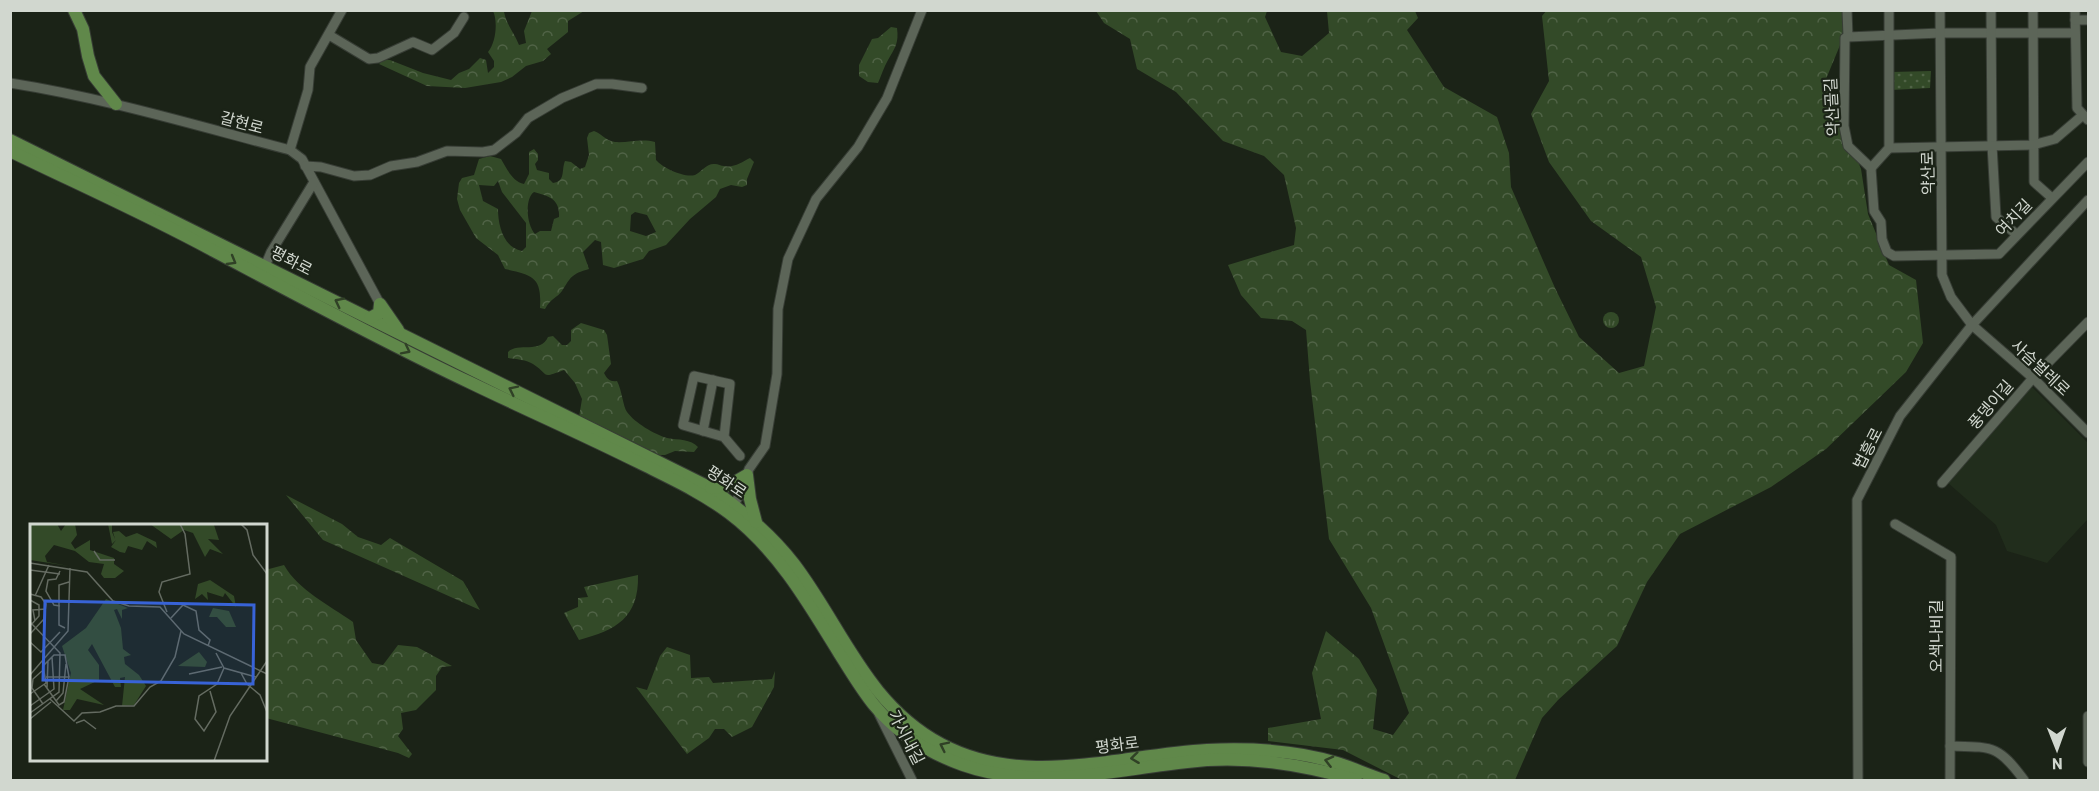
<svg xmlns="http://www.w3.org/2000/svg" width="2099" height="791" font-family="Barlow,'Noto Sans KR',sans-serif">
  <defs>
    <pattern id="grass-tufts" width="24" height="20" patternUnits="userSpaceOnUse" patternTransform="scale(1.5)"><rect width="24" height="20" fill="#334a28"/><path d="M3 7l-1-3M5 7V3M7 7l1-3M15 17l-1-3M17 17v-4M19 17l1-3" fill="none" stroke="#506346"/></pattern>
    <pattern id="forest-crowns" width="20" height="18" patternUnits="userSpaceOnUse" patternTransform="scale(1.5)"><rect width="20" height="18" fill="#334a28"/><path d="M2 6a3 3 0 1 1 6 0M12 15a3 3 0 1 1 6 0" fill="none" stroke="#506346"/></pattern>
    <pattern id="park-dots" width="8" height="8" patternUnits="userSpaceOnUse" patternTransform="scale(1.5)"><rect width="8" height="8" fill="#334a28"/><path d="M2 2h.1M6 6h.1" fill="none" stroke="#506346" stroke-width="1.8" stroke-linecap="round"/></pattern>
  </defs>
  <rect width="100%" height="100%" fill="#1b2317"/>
  <path fill="#212d1c" d="M2032 387 2088 443V519L2047 563 2007 551 1996 525 1948 483Z"/>
  <circle fill="url(#grass-tufts)" cx="1611" cy="320" r="8"/>
  <g fill="url(#forest-crowns)" fill-rule="evenodd">
    <path d="M1547 10 1846 11 1843 38 1826 79 1861 169 1868 214 1889 265 1916 280 1923 343 1906 372 1826 449 1771 487 1680 534 1647 582 1617 646 1558 700 1542 718 1515 780H1402L1343 750 1268 741V728L1321 719 1312 673 1326 631 1359 659 1377 690 1373 729 1393 735 1409 713 1371 608 1329 539 1310 381 1306 330 1292 321 1261 318 1241 295 1228 265 1294 245 1296 228 1284 175 1264 156 1223 141 1176 92 1137 69 1130 39 1104 23 1096 11H1267L1265 17 1281 52 1302 56 1329 33 1327 11H1415L1418 18 1407 30 1444 87 1497 117 1509 153 1511 187 1555 288 1579 337 1619 373 1644 366 1656 307 1641 257 1591 221 1549 162 1531 114 1549 81 1542 16Z"/>
    <path d="M493 11H506L504 12C507 26 514 32 519 45L526 43 524 31 532 11H584L568 21V32L547 49 551 54 543 61 526 66 512 77 501 82 465 88 427 86 379 64 383 60H390L423 73 451 80 459 73 469 69 480 58 486 60 488 73 494 67V61L488 52C496 43 498 21 493 11Z"/>
    <path d="M891 27 897 28C899 43 895 48 888 60 884 67 881 76 878 83L868 82 859 76V65L872 39 878 38Z"/>
    <path d="M594 131C602 134 606 141 615 142 629 143 641 138 655 142L656 160C663 168 684 178 695 175 701 172 707 163 715 164 718 164 721 166 724 166 734 168 742 162 750 158L754 162 747 179V185L742 187 731 185 720 189 716 197 690 219 666 245 649 251 643 259 614 268 603 265 601 242 595 240 583 252 589 269C571 274 571 277 562 291 557 298 551 298 545 309L540 308C542 277 533 275 505 269L498 255 476 238 460 210 457 199 459 183 462 178 474 175 479 159 490 156 501 159C507 169 512 181 524 184L529 174V152L534 149 538 154V160L535 164 537 170 549 173V179L553 183C566 181 561 171 565 161L571 162 580 169 585 167 589 155 587 138 589 133ZM498 181 502 192 526 223V247L522 251C504 248 498 226 498 209L483 201 479 185 494 186ZM534 192C549 196 560 199 559 217L554 219 551 231H540L535 234C527 226 524 199 534 192ZM635 212 647 215 656 232 646 236 630 231 631 215Z"/>
    <path d="M581 323 604 330 607 335 611 364 604 373C607 379 610 382 617 381 622 390 623 407 627 412 635 423 654 434 667 438 678 440 691 439 698 447L694 452 675 451 665 455H659L579 417 582 399 575 383 564 370C540 379 550 375 533 364 527 360 516 359 508 358V352C518 342 541 354 548 337L553 336 562 345H567L571 341V330Z"/>
    <path d="M286 495 342 524 358 537 381 545 390 538 463 581 480 610 323 540Z"/>
    <path d="M284 565C298 590 329 605 353 622L356 640 372 663 383 665 398 645 417 647 452 666 442 667 436 676V690L416 710 401 713 403 729 398 736 412 754 409 758 398 753 266 718V567L269 569Z"/>
    <path d="M638 575C639 618 616 630 579 640L564 613 578 607V598L588 597 584 587Z"/>
    <path d="M667 647 690 655 691 678 709 677 713 683 772 679 775 671 774 687 752 727 732 737 724 729H715L709 738 687 754 636 687 647 690 660 656Z"/>
  </g>
  <path fill="url(#park-dots)" d="M1931 71 1930 88 1891 90V72Z"/>
  <g fill="none" stroke-linecap="round" stroke-linejoin="round">
    <defs>
      <g id="minor">
        <path d="M1847 10 1848 37 1940 33H2075"/>
        <path d="M1940 10 1942 275 1951 297 1972 325 2033 378 2088 433"/>
        <path d="M1991 10 1992 145 1996 217 2016 234"/>
        <path d="M2033 10 2034 182 2052 198"/>
        <path d="M2075 10 2077 108 2088 120"/>
        <path d="M2075 20H2088"/>
        <path d="M329 35 369 59 378 58 413 42 432 50 454 33 464 17"/>
        <path d="M1848 37 1845 38 1844 126 1848 146 1871 168 1874 211 1881 222 1882 239 1887 252 1894 256 1999 254 2088 162"/>
        <path d="M10 83C105 98 198 126 290 150L302 159 380 304"/>
        <path d="M1889 148 2033 145 2055 139 2083 115"/>
        <path d="M290 150 308 90 310 67 342 10"/>
        <path d="M305 166 321 167 354 176 370 175 391 166 417 162 447 151 483 152 494 150 516 133 528 118 562 98 596 84H612L642 88"/>
        <path d="M1871 168 1889 148V10"/>
        <path d="M263 271 271 252 314 182"/>
        <path d="M703 431 713 380"/>
        <path d="M724 437 730 384 694 376 683 425 724 437 740 456"/>
        <path d="M1942 483 2033 378 2088 322"/>
        <path d="M731 510 740 494 749 469 765 446 777 374 778 309 788 259 816 199 858 147 887 98 922 10"/>
        <path d="M1895 524 1951 557 1950 780"/>
        <path d="M879 714 912 780"/>
        <path d="M2088 716V762"/>
        <path d="M1950 746C1993 747 1998 745 2024 780"/>
        <path d="M1858 780 1857 500 1900 416 1972 325 2088 200"/>
      </g>
      <g id="major">
        <path d="M74 10 83 29 88 56 94 76 116 104"/>
        <path d="M10 140 711 488C742 511 770 533 794 564 842 627 866 704 941 744 1025 789 1118 755 1207 750 1250 748 1296 750 1337 763 1353 768 1368 775 1384 780"/>
        <path d="M10 151C78 184 148 215 214 251 299 296 384 342 471 383 527 410 584 435 640 463 670 478 701 492 729 513 777 549 808 602 839 653 850 670 861 689 874 705 897 733 929 753 963 765 1037 791 1112 770 1187 762 1245 755 1300 764 1356 780"/>
        <path d="M370 318 379 313 380 304 398 330"/>
        <path d="M711 488 728 486 747 475 750 499 756 522"/>
      </g>
    </defs>
    <use href="#minor" stroke="#373d35" stroke-width="11"/>
    <use href="#major" stroke="#373d35" stroke-width="14"/>
    <use href="#minor" stroke="#5c6558" stroke-width="9"/>
    <use href="#major" stroke="#60884a" stroke-width="12"/>
  </g>
  <defs><path id="oneway-chevron" d="M-2-3.5L2.5 0L-2 3.5" fill="none" stroke-width="1.6" stroke-linecap="round" stroke-linejoin="round" transform="scale(1.5)"/></defs>
  <g stroke="#304126">
    <use href="#oneway-chevron" transform="translate(232 261) rotate(30)"/>
    <use href="#oneway-chevron" transform="translate(339 302) rotate(-153)"/>
    <use href="#oneway-chevron" transform="translate(406 350) rotate(27)"/>
    <use href="#oneway-chevron" transform="translate(513 390) rotate(-154)"/>
    <use href="#oneway-chevron" transform="translate(944 746) rotate(-154)"/>
    <use href="#oneway-chevron" transform="translate(1135 758) rotate(173)"/>
    <use href="#oneway-chevron" transform="translate(1329 761) rotate(-166)"/>
  </g>
  <g text-anchor="middle" dominant-baseline="central" stroke-width="4.5" stroke-linejoin="round" paint-order="stroke">
    <g font-size="16" fill="#d1d7cf" stroke="#1b2317">
      <text transform="translate(1831 107) rotate(-93)">약산골길</text>
      <text transform="translate(242 122) rotate(15)">갈현로</text>
      <text transform="translate(1927 173) rotate(-91)">약산로</text>
      <text transform="translate(2013 217) rotate(-46)">여치길</text>
      <text transform="translate(292 260) rotate(27)">평화로</text>
      <text transform="translate(2041 367) rotate(43)">사슴벌레로</text>
      <text transform="translate(1990 404) rotate(-49)">풍뎅이길</text>
      <text transform="translate(1867 448) rotate(-63)">법흥로</text>
      <text transform="translate(727 481) rotate(34)">평화로</text>
      <text transform="translate(1935 636) rotate(-90)">오색나비길</text>
      <text transform="translate(907 737) rotate(63)">가시내길</text>
      <text transform="translate(1117 744) rotate(-7)">평화로</text>
    </g>
  </g>
  <g transform="translate(30 524)">
    <rect width="237" height="237" fill="#1b2317"/>
    <path d="M0 0H27L31 7 36 0H45L47 11 41 19 45 25 60 16V26L84 34V40L94 47 85 54H74L71 50 74 40 59 38 45 27 24 21 15 32 17 38 39 42 0 36ZM78 0H82V8L85 15 83 8 89 7 96 13 107 9 126 18 127 24 117 17 112 26 98 22 95 29 90 28 81 23 86 16 82 20ZM120 0 184 1 189 16 178 15 193 30 180 25 175 33 163 9 154 6 141 15ZM180 56 204 72 206 83 195 69 193 73 177 68 178 76 172 70 165 75 168 60ZM76 75 98 84 92 86V95L87 85 84 86 91 104 93 125 101 131 94 133 95 140 109 151 116 162 104 181 92 182 95 153 90 154 91 163H85L62 120 58 126 69 141V156L50 165 74 181 47 175 40 186H33L41 149 32 122 56 104ZM183 84 199 87 206 103H196L187 93H179ZM169 128 177 138 175 143 148 142Z" fill="#334a28"/>
    <path fill="none" stroke="#646b61" stroke-width="1.5" d="M211 0 217 6 223 31 237 50M64 27 70 36H85M0 39 57 48 83 77 99 82 130 83 154 110 237 150M0 46 30 50M0 70 11 73 16 80 14 95 0 110M5 72 19 41M0 76 9 81V92L1 101M30 82 24 81 16 67 18 56 26 55 30 47M137 88 129 68 132 58 160 50 155 10 150 0M141 94 153 81 166 87 169 106 180 116 178 122M5 97 3 86 16 85M0 98 30 129 29 168 0 189M35 104 29 101V61L39 58M0 118 11 128 30 108M186 129 194 144 226 153M29 131H35L39 153M12 147 3 155 2 164 13 180M211 149 217 160 230 171 237 188M159 150 192 143M0 151 38 107 40 44M14 160 29 181 34 178 39 153H16M17 164 18 137M180 167 186 188 174 207 165 195 169 172 187 160 194 144M0 170 16 159 13 142 24 131H29M20 175 44 197 52 189 70 188 86 182H104L120 163 131 157 145 133 151 107M26 177 33 169 36 140M0 182 24 165 22 133M0 195 21 178M46 199 54 196 66 205M184 237 200 192 237 137"/>
    <path fill="#3863d7" fill-opacity="0.15" stroke="#3863d7" stroke-width="3" d="M15 77 224 81 223 160 13 156Z"/>
    <rect width="237" height="237" fill="none" stroke="#d1d7cf" stroke-width="3"/>
  </g>
  <rect width="2099" height="791" fill="none" stroke="#d1d7cf" stroke-width="24"/>
  <g transform="translate(2057 749) rotate(179)" stroke="#1b2317" stroke-width="4.5" paint-order="stroke">
  <path d="M0-4.5L10 22L0 15L-10 22Z" fill="#d1d7cf"/>
  <text y="-9" font-size="16" font-weight="bold" text-anchor="middle" fill="#d1d7cf">N</text>
  </g>
</svg>
